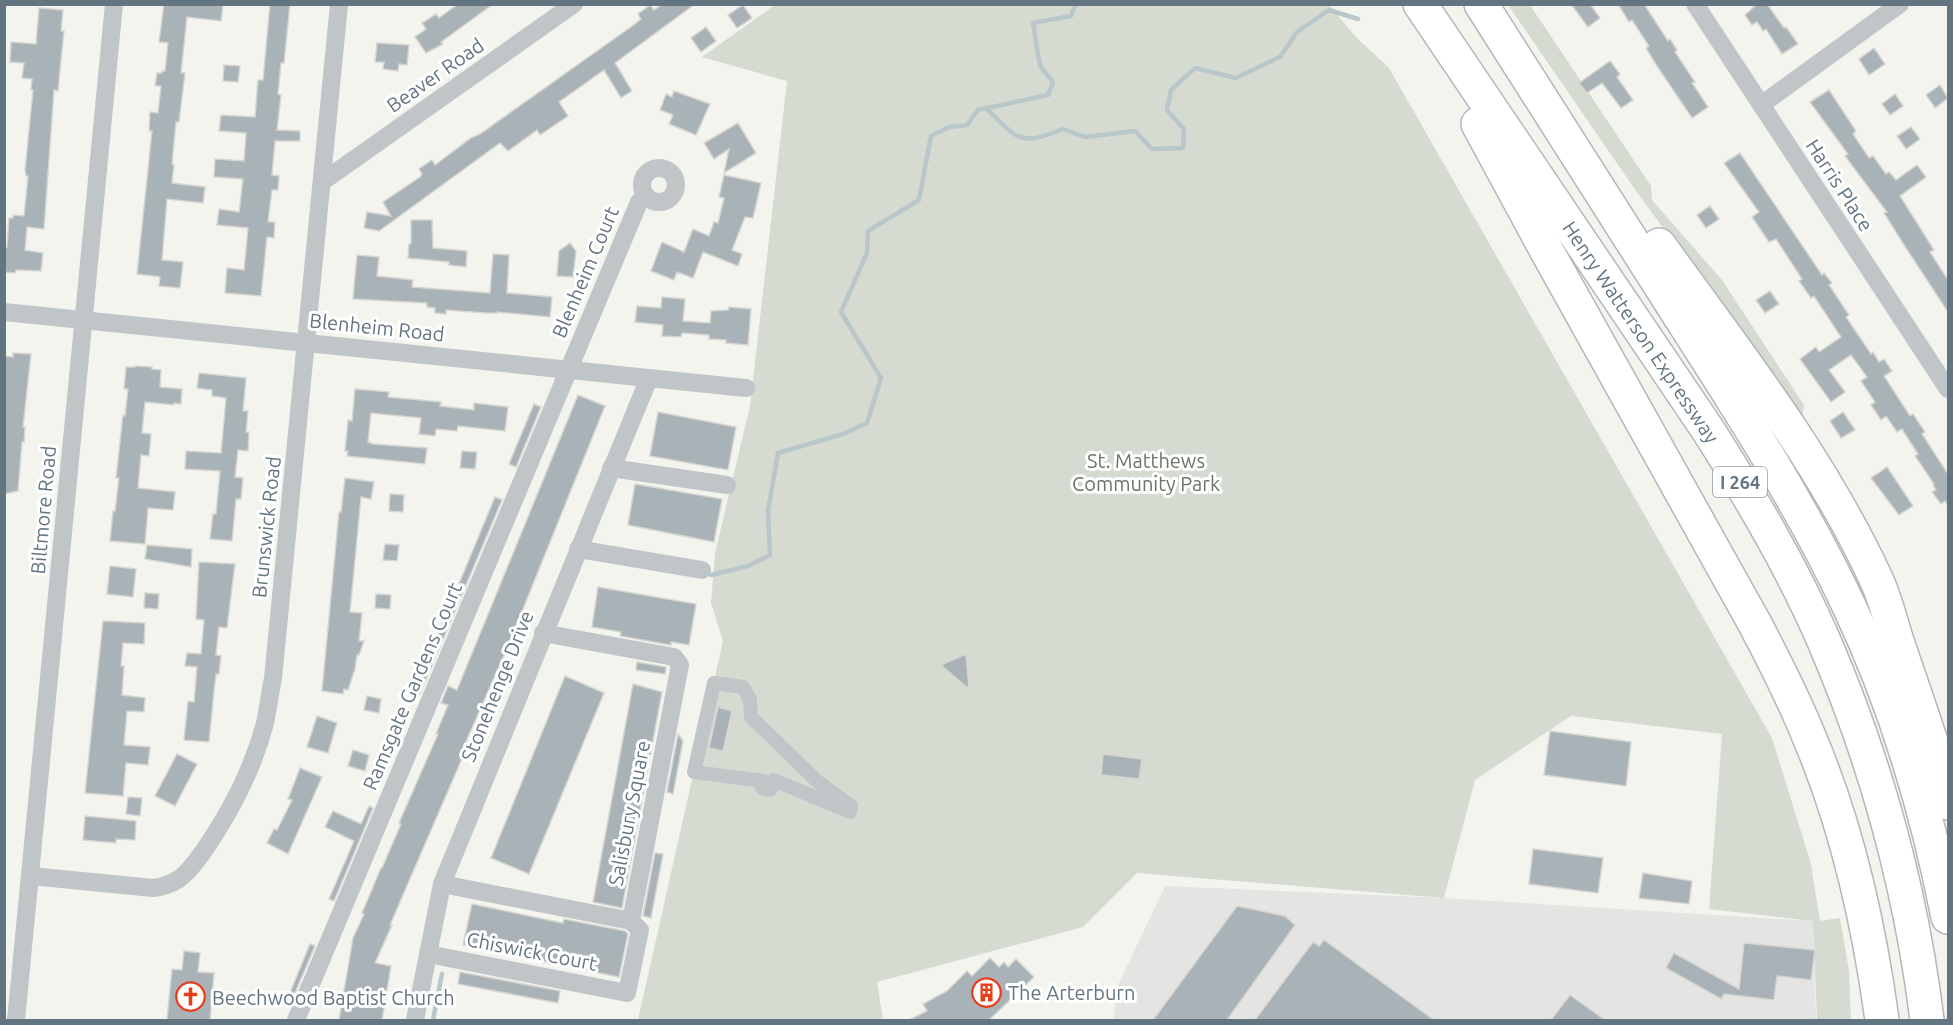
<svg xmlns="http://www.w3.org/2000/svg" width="1953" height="1025" font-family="Ubuntu,sans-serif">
  <rect width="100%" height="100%" fill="#f4f4ef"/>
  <path fill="#e4e5e3" d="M1165 886 1444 898 1813 921 1816 1020H1113L1118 985Z"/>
  <g fill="#d5dbd0">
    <path d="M775 5H1329L1356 37 1389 68 1772 738 1811 864 1820 921 1840 918 1849 971 1851 1020H1817L1813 921 1709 909 1722 734 1571 716 1475 780 1444 898 1137 873 1083 927 877 982 883 1020H638L723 641 711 603 715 553 750 406 787 81 702 57Z"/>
    <path d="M1508 5H1530L1651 186 1652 200 1722 280 1804 405 1802 419 1634 188Z"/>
  </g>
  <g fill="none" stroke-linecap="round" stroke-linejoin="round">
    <g stroke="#b9c6ca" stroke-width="4.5">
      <path d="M986 108C1018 139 1019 147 1063 129L1085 137 1135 131 1152 149 1183 148 1184 129 1167 110 1171 90 1195 68 1236 78 1280 57 1297 32 1329 10 1358 19"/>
      <path d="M711 575 748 566 770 555 768 511 778 453 843 434 867 423 881 378 841 312 867 253 868 231 919 200 931 136 949 127 967 125 978 110 1048 95 1053 82 1040 66 1033 23 1071 16 1076 4"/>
      <path d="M433 1020 442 974"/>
    </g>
  </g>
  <g fill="#a9b2b6" stroke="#d5d5d2" stroke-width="1.5">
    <path d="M164 4H223L221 21 187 17 181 73H185L179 122H176L172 164 174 165 172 183 205 187 203 203 167 199 162 260 183 262 180 288 159 286 160 277 137 274 152 131H149L150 112 158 113 161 86H155L157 73H162V71H165L168 43 159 42Z"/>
    <path d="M270 4H290L284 63H281L278 94 281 95 277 130 300 131V141H275L272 175 279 176 278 190H272L268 222H275L274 238 267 237 261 296 225 293 227 268 244 270 248 228 217 225 219 209 239 212 243 179 214 177 215 159 244 161 246 133 219 131 221 115 255 117 258 80H263Z"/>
    <path d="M458 4H493L441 42 443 44 426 53 415 37 426 29 422 23 436 14 439 18Z"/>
    <path d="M663 4H695L615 63 632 91 621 98 604 70 559 102 568 116 540 135 537 130 508 151 500 143 379 231 364 228 367 212 391 216 383 202 420 177 422 174 419 169 432 160 435 165 471 138 480 134 635 24 641 19 638 14 650 5 654 10Z"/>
    <path d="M1571 4H1590L1600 18 1588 27Z"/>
    <path d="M1618 4H1644L1668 41 1670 39 1677 50 1675 52 1695 82 1692 83 1708 107 1692 118 1657 66 1646 48 1649 46 1632 20 1629 22Z"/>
    <path d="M1757 4H1767L1784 28 1786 27 1798 44 1782 54 1766 29 1763 31 1757 22 1752 25 1745 15Z"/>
    <path d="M743 5 752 18 737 28 728 15Z"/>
    <path d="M39 8 63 10 61 31H64L62 50 58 91 54 90 44 229 27 227 25 250 43 253 41 271 16 270 15 273 4 272V247H7L9 218H13V215L24 216 28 176H26L25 170 33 90H31L32 79 22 78 24 63 10 62 11 42 36 44Z"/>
    <path d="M706 27 716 41 701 52 691 38Z"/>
    <path d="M377 43 409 45 407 65 399 64 398 71 383 69 384 62H375Z"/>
    <path d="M1874 48 1885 64 1869 75 1859 59Z"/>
    <path d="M1610 61 1620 74 1617 77 1633 100 1621 108 1602 83 1587 93 1579 83Z"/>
    <path d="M224 65 240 66 238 82 223 81Z"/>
    <path d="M1940 85 1948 98 1935 108 1926 95Z"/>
    <path d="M1829 90 1856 131 1853 134 1869 158 1873 156 1886 174 1889 172 1896 180 1917 165 1926 177 1900 196 1934 250 1930 252 1948 280V312L1906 248 1884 213 1887 212 1845 156 1848 154 1810 102Z"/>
    <path d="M674 91 710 104 696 135 669 124 673 115 660 110 666 94 672 97Z"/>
    <path d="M1895 94 1903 106 1890 115 1882 104Z"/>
    <path d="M738 123 756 153 724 173 729 149 714 159 704 143Z"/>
    <path d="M1911 127 1920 139 1906 149 1897 136Z"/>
    <path d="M1740 153 1822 275 1824 273 1832 283 1829 285 1849 315 1846 317 1871 354 1873 352 1879 362 1884 359 1892 371 1884 376 1910 416 1913 414 1925 432 1922 434 1948 474V506L1945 501 1941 504 1932 492 1936 490 1933 485 1934 484 1915 456 1918 454 1902 429 1897 432 1886 416 1881 420 1871 405 1875 402 1861 381 1867 377 1851 355 1829 370 1845 392 1831 402 1800 359 1816 347 1819 352 1841 337 1814 296 1811 298 1799 281 1802 279 1776 239 1769 242 1752 217 1759 212 1724 163Z"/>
    <path d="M724 175 761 183 753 218 745 217 732 250 742 254 738 266 703 252 693 278 677 272 674 280 651 271 662 242 684 252 693 229 709 236 714 222 718 223 724 198 719 197Z"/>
    <path d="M1710 206 1719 219 1706 228 1697 215Z"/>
    <path d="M411 220H432L433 248 467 251 466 267 449 265V262L408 258 409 244H411Z"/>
    <path d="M570 243 576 251 573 277 557 276 559 251Z"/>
    <path d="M493 254 509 255 507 293 552 297 550 317 497 312V313H486L446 310V314L435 313V308L427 307V303L353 299 357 255 379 257 377 276 413 280 412 287 490 293Z"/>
    <path d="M1770 291 1779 304 1765 313 1756 300Z"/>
    <path d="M662 297 685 299 683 321 710 323 711 311 728 310 729 307 751 309 748 345 726 343V340L709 339V335L682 333 681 337 662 336 663 325 635 322 637 306 661 308Z"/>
    <path d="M13 353 31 354 23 427H25L24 442H22L18 491 4 494V356L13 357Z"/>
    <path d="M135 366 152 367V369L161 370 160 387 182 389 181 404 174 403V405L145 402 142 433 151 434 149 456 141 455 138 488 175 492 173 510 148 508 145 544 110 541 113 511H115L119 478H116L123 415 125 416 128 389H124L126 367H135Z"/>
    <path d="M199 373 246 378 243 411H248L246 432H249L248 451 238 450 235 477 243 478 241 499H236L232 541 210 539 213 514H216L220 471 185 469 186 451 221 453 226 398 212 396V390L197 388Z"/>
    <path d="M355 389 389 392 388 397 441 402 440 406 474 410V403L508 407 505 431 458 426 457 431 436 429 435 436 419 434 421 418 371 413 368 442 373 444 427 448 425 464 347 456 348 451H345L348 420 352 421Z"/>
    <path d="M578 395 605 406 506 651 464 746 467 747 390 925H392L375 963 391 966 382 1020H339L353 938 364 914 362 913 381 868H382L401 824 399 823 438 734H436L448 705 441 703 448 686 457 690Z"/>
    <path d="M534 404 541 407 516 467 509 464Z"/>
    <path d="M658 412 736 427 728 470 650 456Z"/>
    <path d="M1843 412 1855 430 1841 438 1830 421Z"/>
    <path d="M462 451 477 452 475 469 460 468Z"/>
    <path d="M1887 467 1913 506 1899 515 1871 478Z"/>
    <path d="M345 478 374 482 371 499 361 497 350 612 362 613 359 641H364L359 655H357L355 669 348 690 344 689 343 694 322 691 339 512H341Z"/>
    <path d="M635 484 722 499 714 542 628 525Z"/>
    <path d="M390 494 404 495 403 512 389 511Z"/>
    <path d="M495 497 502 500 420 694 414 692Z"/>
    <path d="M385 544 399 545 397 561 383 560Z"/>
    <path d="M147 545 192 549 191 567 145 559Z"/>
    <path d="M199 562 235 564 227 628 219 627 216 655 221 656 219 674H216L214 691 209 742 184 740 188 701 194 702 197 667 185 666 187 653 201 654 204 620 196 619Z"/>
    <path d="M110 566 136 569 133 597 107 594Z"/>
    <path d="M598 587 696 604 689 645 671 642V645L620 636 621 632 592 627Z"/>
    <path d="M145 593 159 594 158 609 144 608Z"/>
    <path d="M376 594 391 595 390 609 375 608Z"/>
    <path d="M103 621 145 623 144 644 123 643 121 666H124L122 695 145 698 144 712 127 711 124 745 150 747 148 765 126 763 123 796 85 793Z"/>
    <path d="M966 654 969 689 941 665Z"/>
    <path d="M637 662 666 667 665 674 636 670Z"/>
    <path d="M565 676 604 693 529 874 491 858Z"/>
    <path d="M633 684 662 692 622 908 593 902Z"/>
    <path d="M367 696 381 699 379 713 364 710Z"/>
    <path d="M718 707 732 711 723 751 709 748Z"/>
    <path d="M317 716 337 723 328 753 307 747Z"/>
    <path d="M1550 731 1631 742 1626 786 1544 775Z"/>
    <path d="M678 734 683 741 673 794 667 792Z"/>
    <path d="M353 750 369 755 365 771 348 766Z"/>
    <path d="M177 754 197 764 175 806 155 796Z"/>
    <path d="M1103 754 1142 759 1139 779 1101 775Z"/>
    <path d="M300 768 322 777 288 854 267 843 274 829 277 830 292 800 288 799Z"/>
    <path d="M128 797 142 798 140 816 126 814Z"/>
    <path d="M369 806 373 808 334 901 329 899 354 841 325 827 333 811 361 824Z"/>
    <path d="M85 816 136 821 135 840 116 839V843L83 840Z"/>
    <path d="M1533 849 1603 858 1598 893 1529 884Z"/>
    <path d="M655 853 663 854 651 918 643 916Z"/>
    <path d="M1643 873 1692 881 1689 904 1639 898Z"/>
    <path d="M472 904 563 923 564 919 625 931 628 934 619 977 463 945Z"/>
    <path d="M1237 906 1285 916 1295 925 1227 1020H1153Z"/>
    <path d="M1324 940 1434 1020H1255L1313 942 1319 946Z"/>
    <path d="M1744 943 1815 950 1811 980 1777 976 1774 1000 1724 994 1721 999 1666 968 1674 953 1739 989Z"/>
    <path d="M310 944 315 946 289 1007 285 1005Z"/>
    <path d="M184 951 200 953 198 972 214 973 210 1020H167L172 969 182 970Z"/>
    <path d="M990 958 999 967 1004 962 1008 967 1016 959 1034 977 989 1020H909L927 1011 923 1004 947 991 967 971 972 976Z"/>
    <path d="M460 972 560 991 558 1003 458 984Z"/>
    <path d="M1570 995 1605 1020H1551Z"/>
  </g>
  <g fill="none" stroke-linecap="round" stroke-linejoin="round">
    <defs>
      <g id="motorway">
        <path d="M1420 4 1708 430C1751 498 1792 567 1824 641 1876 762 1911 890 1927 1020"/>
        <path d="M1481 4C1547 108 1613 212 1679 315 1740 410 1801 504 1849 606 1896 705 1927 810 1948 917"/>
        <path d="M1478 124 1549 255 1755 624C1775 662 1794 699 1810 739 1848 829 1869 924 1882 1020"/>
        <path d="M1659 245C1737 353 1821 459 1877 581 1887 603 1892 628 1900 650 1917 701 1936 751 1948 803"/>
      </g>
    </defs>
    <use href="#motorway" stroke="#b3b7b9" stroke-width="36"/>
    <path stroke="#c0c5c7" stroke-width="14" d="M714 683 743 687 750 700 751 717 818 782 851 806 850 812 774 780 770 790 762 788 763 781 694 772Z"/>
    <g stroke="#c0c5c7" stroke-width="18">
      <path d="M1695 4 1948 389"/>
      <path d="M1761 105 1900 4"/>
      <circle cx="659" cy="185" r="17"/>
      <path d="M322 182 574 4"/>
      <path d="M4 312 746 388"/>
      <path d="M611 468 727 485"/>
      <path d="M578 549 702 570"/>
      <path d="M31 876 153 888C162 887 171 884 179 879 189 872 196 861 203 852 230 813 253 769 265 723 268 709 270 693 273 678L339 4"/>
      <path d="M442 884 631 921 680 665 674 657 543 633"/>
      <path d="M428 954 627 993 640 930 631 921"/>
      <path d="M16 1020 114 4"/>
      <path d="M296 1020 639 202 647 197"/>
      <path d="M415 1020 442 884 649 378"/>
    </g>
    <use href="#motorway" stroke="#fff" stroke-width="33"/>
  </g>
  <defs>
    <symbol id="building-ring" viewBox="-11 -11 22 22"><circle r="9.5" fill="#fff" stroke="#e83e1b" stroke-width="1.5"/><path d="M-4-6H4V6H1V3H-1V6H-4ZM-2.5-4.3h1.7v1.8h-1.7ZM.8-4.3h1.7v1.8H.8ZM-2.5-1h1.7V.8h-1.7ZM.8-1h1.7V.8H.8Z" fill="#e83e1b"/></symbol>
    <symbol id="church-ring" viewBox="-11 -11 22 22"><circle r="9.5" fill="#fff" stroke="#e83e1b" stroke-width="1.5"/><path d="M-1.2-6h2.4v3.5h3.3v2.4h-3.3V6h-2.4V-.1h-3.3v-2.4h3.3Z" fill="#e83e1b"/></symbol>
  </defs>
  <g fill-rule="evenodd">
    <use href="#building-ring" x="970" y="976" width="33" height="33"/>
    <use href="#church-ring" x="174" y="980" width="33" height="33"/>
  </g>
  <g text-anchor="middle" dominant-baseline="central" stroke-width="6" stroke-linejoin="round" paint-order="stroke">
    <rect fill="#fff" stroke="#919ea7" stroke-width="1.5" x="1713" y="467" width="54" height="30" rx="4.5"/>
    <g font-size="18" font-weight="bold" fill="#627581">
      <text x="1740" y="482">I 264</text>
    </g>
    <g font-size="20" fill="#627581" stroke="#fff">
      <text transform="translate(435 75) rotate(-35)">Beaver Road</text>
      <text transform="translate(1840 185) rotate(57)">Harris Place</text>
      <text transform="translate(585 272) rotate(-67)">Blenheim Court</text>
      <text transform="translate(377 327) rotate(6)">Blenheim Road</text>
      <text transform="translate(1641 332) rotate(56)">Henry Watterson Expressway</text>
      <text transform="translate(43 510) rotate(-85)">Biltmore Road</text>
      <text transform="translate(266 527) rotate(-84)">Brunswick Road</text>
      <text transform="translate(412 686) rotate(-67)">Ramsgate Gardens Court</text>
      <text transform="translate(497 686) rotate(-68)">Stonehenge Drive</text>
      <text transform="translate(629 813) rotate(-79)">Salisbury Square</text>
      <text transform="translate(532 951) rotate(11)">Chiswick Court</text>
    </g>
    <g font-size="20" fill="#677861" stroke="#fff">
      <text x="1146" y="460">St. Matthews<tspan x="1146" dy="23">Community Park</tspan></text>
    </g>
    <g font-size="20" fill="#627581" stroke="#fff" text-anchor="start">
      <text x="1008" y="992">The Arterburn</text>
      <text x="212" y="997">Beechwood Baptist Church</text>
    </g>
  </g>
  <rect width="1953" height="1025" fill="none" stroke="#627581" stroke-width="12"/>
</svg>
